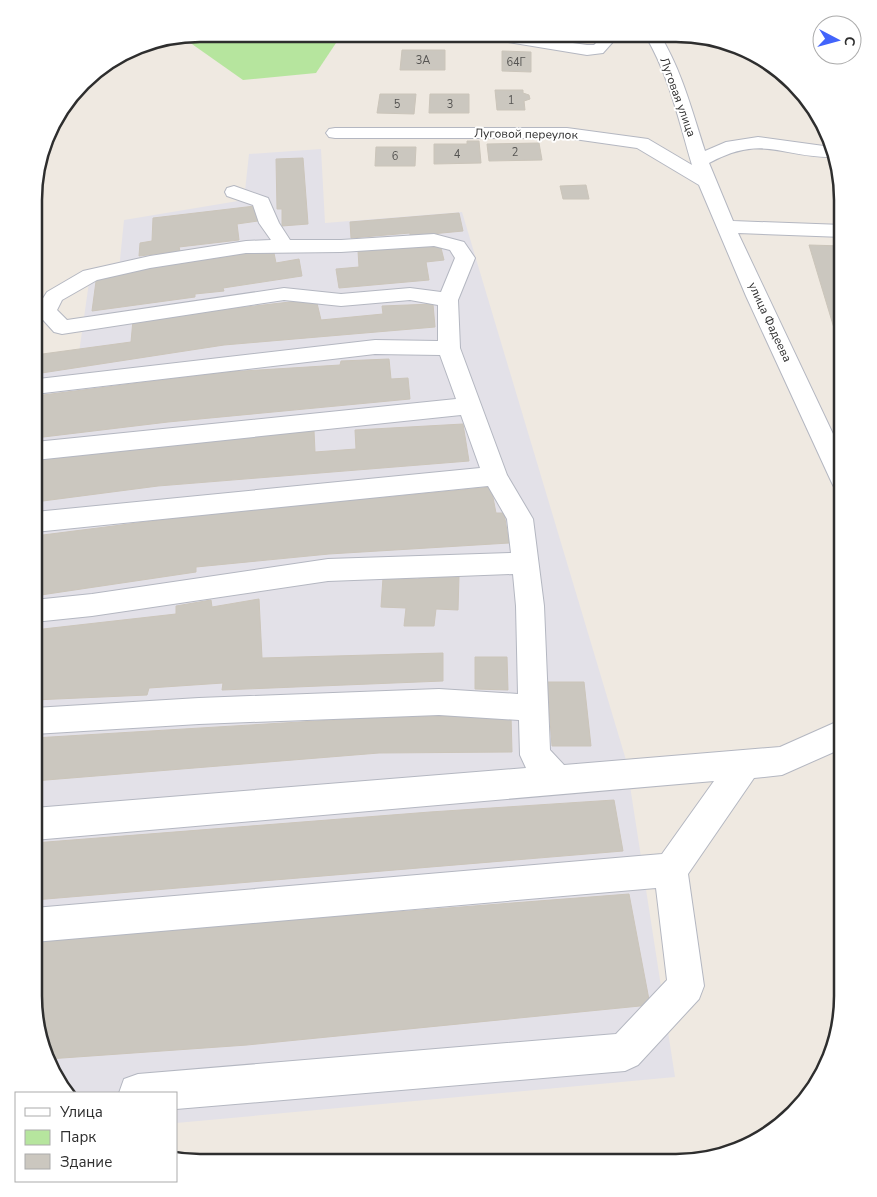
<svg xmlns="http://www.w3.org/2000/svg" width="877" height="1197" font-family="'Nunito Sans',sans-serif">
  <rect width="100%" height="100%" fill="#efe9e1"/>
  <path fill="#e3e1e8" d="M321 149 325 223 462 212 626 760 675 1077 176 1123V1093H71L51 1070 34 996 35 358 79 353 90 275 119 270 124 220 244 200 249 154Z"/>
  <path fill="#b6e59e" d="M201 34H342L316 73 243 80 182 37Z"/>
  <g fill="#cbc7bf" stroke="#cbc5ba">
    <path d="M402 50H445V70H400Z"/>
    <path d="M502 51 531 52V72L502 71Z"/>
    <path d="M495 90H523V93L529 95 530 99 524 101 525 110H497Z"/>
    <path d="M380 94H416L414 114 377 113Z"/>
    <path d="M430 94H469V113H429Z"/>
    <path d="M467 141H479L481 163 434 164V144H467Z"/>
    <path d="M539 143 542 160 489 161 487 144Z"/>
    <path d="M376 147H416L415 166H375Z"/>
    <path d="M303 158 308 224 282 226V209H277L276 159Z"/>
    <path d="M586 185 589 199H563L560 186Z"/>
    <path d="M833 190 841 191 843 213H840Z"/>
    <path d="M255 206 258 221 237 224 239 240 179 247 180 251 139 256 140 243 152 241 153 218Z"/>
    <path d="M459 213 463 231 410 236V233L351 238 350 222Z"/>
    <path d="M440 244 444 260 426 262 429 280 339 288 336 269 359 267 358 251Z"/>
    <path d="M809 245 843 246V348H840Z"/>
    <path d="M273 248 276 263 299 259 302 276 223 288 224 291 195 294V297L92 311 97 274 227 257Z"/>
    <path d="M316 299 321 320 383 314 382 306 433 304 435 327 224 345 35 374V355L131 342 133 320Z"/>
    <path d="M389 359 391 379 408 378 410 399 168 422 35 438V396L227 372 340 365 341 361Z"/>
    <path d="M463 424 469 461 158 486 35 502V459L154 443 314 431 315 452 356 449 355 430Z"/>
    <path d="M491 487 496 513H504L509 543 329 554 196 567V572L34 596 35 536 239 510 381 494V498Z"/>
    <path d="M419 574 459 576 458 610 436 609 434 626H404L406 608 381 607 383 578 419 579Z"/>
    <path d="M259 599 262 658 443 653V681L222 690 223 683 149 688 147 695 34 700V630L176 614V606L211 600 212 607Z"/>
    <path d="M475 657H507L508 690 475 689Z"/>
    <path d="M547 682H584L591 746H552Z"/>
    <path d="M511 716 512 752 379 753 34 781V738L383 717Z"/>
    <path d="M614 800 623 851 34 900V843L430 812Z"/>
    <path d="M629 894 650 1005 247 1045 48 1059 34 996V940Z"/>
  </g>
  <g fill="none" stroke-linecap="round" stroke-linejoin="round">
    <defs>
      <g id="minor">
        <path d="M414 34 516 35 587 45H594L604 35H619L603 53 587 55 508 42 421 38Z"/>
        <path d="M645 35H660C682 71 692 111 705 151L726 142 758 137 831 147 832 157C779 157 764 134 709 163L733 221 843 225V237L738 233 843 455V490L834 487 831 481 746 296 699 185 637 148 567 138H335L329 137 326 133 329 129 335 128H567L648 139 692 165C679 121 669 75 645 35Z"/>
        <path d="M234 186 268 198 279 223 290 240H341L434 234 464 242 475 258 458 300 460 348 507 475 533 519 544 606 550 750 564 765 780 747 843 719V748L782 775 754 778 688 874 704 986 699 999 638 1065 625 1071 176 1109V1093H119L124 1079 138 1074 616 1034 667 980 656 888 34 942V908L662 854 714 781 34 840V808L526 768 520 755 519 720 439 715 199 724 34 734V708L199 698 439 689 518 694 516 606 513 574 328 581 92 616 34 622V600L92 594 328 559 511 553 507 519 488 486 35 532V512L480 468 461 415 35 460V442L456 399 440 355 375 354 35 394V380L38 379 375 340 438 341V305L410 300 341 306 284 300 62 334 54 332 35 311 47 292 83 271 150 256 246 241 271 240 259 223 253 205 227 196 225 192 227 188ZM434 246 450 250 455 258 441 292 410 288 341 294 284 288 67 320 57 310 62 300 97 280 150 268 246 253 341 252Z"/>
      </g>
    </defs>
    <use href="#minor" stroke="#b4b7c1" stroke-width="2"/>
    <use href="#minor" fill="#fff" fill-rule="evenodd"/>
  </g>
  <g text-anchor="middle" dominant-baseline="central" stroke-width="4" stroke-linejoin="round" paint-order="stroke">
    <g font-size="11" fill="#555452">
      <text x="423" y="60">3А</text>
      <text x="516" y="62">64Г</text>
      <text x="511" y="100">1</text>
      <text x="397" y="104">5</text>
      <text x="450" y="104">3</text>
      <text x="515" y="152">2</text>
      <text x="457" y="154">4</text>
      <text x="395" y="156">6</text>
    </g>
    <g font-size="12" fill="#2e2e2e" stroke="#fff">
      <text transform="translate(678 97) rotate(70)">Луговая улица</text>
      <text transform="translate(526 134) rotate(1)">Луговой переулок</text>
      <text transform="translate(770 322) rotate(65)">улица Фадеева</text>
    </g>
  </g>
  <path d="M0 0H877V1197H0ZM200 42H676A158 158 0 0 1 834 200V996A158 158 0 0 1 676 1154H200A158 158 0 0 1 42 996V200A158 158 0 0 1 200 42Z" fill="#fff" fill-rule="evenodd"/>
  <path fill="none" stroke="#2e2e2e" stroke-width="2.5" d="M200 42H676A158 158 0 0 1 834 200V996A158 158 0 0 1 676 1154H200A158 158 0 0 1 42 996V200A158 158 0 0 1 200 42Z"/>
  <rect x="15" y="1092" width="162" height="90" fill="#ffffff" stroke="#ababab"/>
  <rect x="25" y="1108" width="25" height="8" fill="#ffffff" stroke="#ababab"/>
  <text x="60" y="1117" font-size="15" fill="#2e2e2e">Улица</text>
  <rect x="25" y="1130" width="25" height="15" fill="#b6e59e" stroke="#ababab"/>
  <text x="60" y="1142" font-size="15" fill="#2e2e2e">Парк</text>
  <rect x="25" y="1154" width="25" height="15" fill="#cbc7bf" stroke="#ababab"/>
  <text x="60" y="1167" font-size="15" fill="#2e2e2e">Здание</text>
  <g transform="translate(837 40) rotate(96)"><circle r="24" fill="#ffffff" stroke="#ababab"/>
  <path d="M0-4L9 19L0 12L-9 19Z" fill="#4264fb"/>
  <text y="-8" font-size="14" font-weight="bold" text-anchor="middle" fill="#2e2e2e">С</text>
  </g>
</svg>
